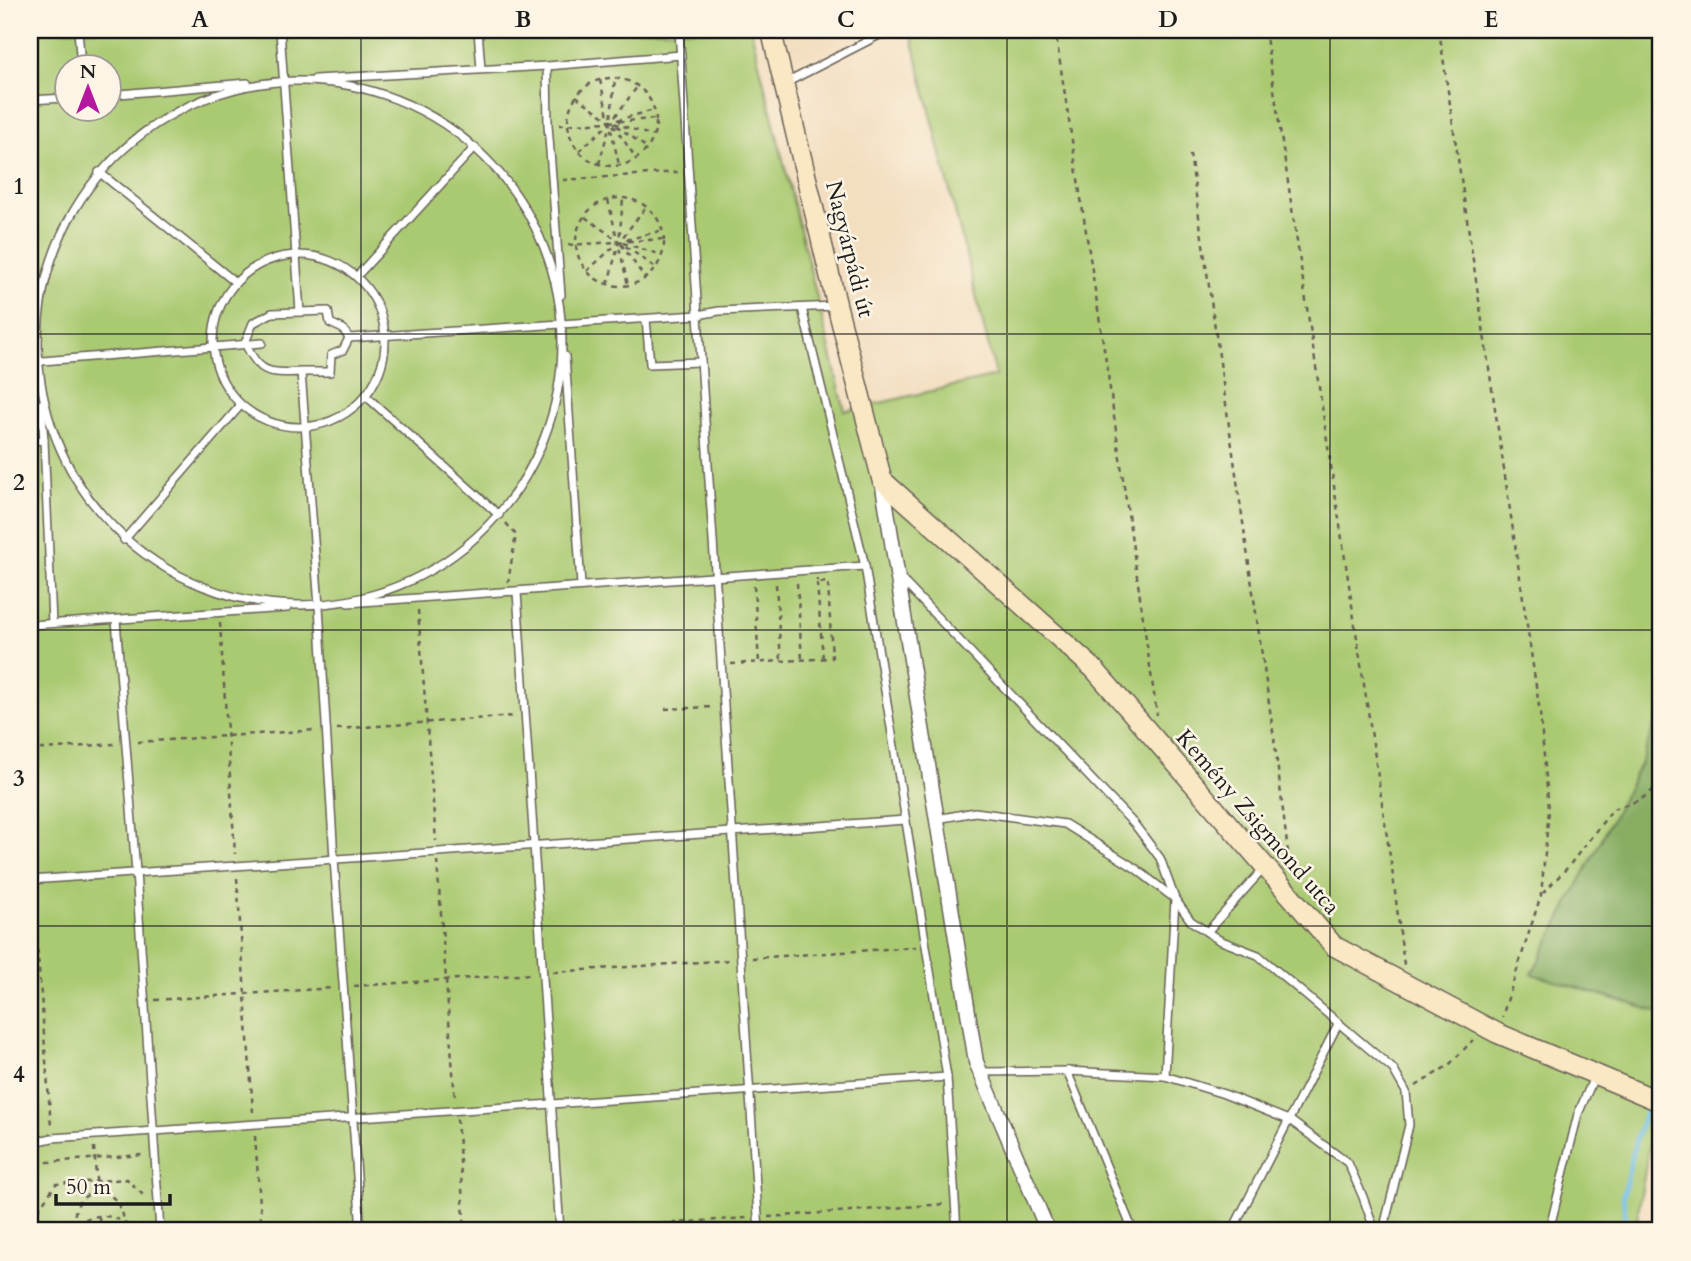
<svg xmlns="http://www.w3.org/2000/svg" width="1691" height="1261" font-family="Cardo,serif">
  <rect width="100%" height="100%" fill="#fcf5e5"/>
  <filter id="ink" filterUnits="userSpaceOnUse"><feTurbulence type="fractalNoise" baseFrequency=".0143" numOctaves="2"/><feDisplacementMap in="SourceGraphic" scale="14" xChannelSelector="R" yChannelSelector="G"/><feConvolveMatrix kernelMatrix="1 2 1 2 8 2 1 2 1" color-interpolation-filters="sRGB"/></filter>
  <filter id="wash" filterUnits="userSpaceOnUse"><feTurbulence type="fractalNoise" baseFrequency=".00686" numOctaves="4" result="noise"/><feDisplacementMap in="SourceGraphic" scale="28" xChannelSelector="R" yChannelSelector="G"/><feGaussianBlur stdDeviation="1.57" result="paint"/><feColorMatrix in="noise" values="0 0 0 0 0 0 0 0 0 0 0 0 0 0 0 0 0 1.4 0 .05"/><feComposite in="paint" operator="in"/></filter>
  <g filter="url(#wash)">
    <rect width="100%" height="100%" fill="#f3dec0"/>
    <path fill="#aaca72" stroke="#637347" stroke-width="2" fill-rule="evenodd" d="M30 30H751L845 411 996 376 910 30H1661V705L1642 761 1533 974 1661 1013V1102L1654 1116 1635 1231H30ZM66 66H108V108H66Z"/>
    <path fill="#87ae64" stroke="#526540" stroke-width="2" d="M1661 705V1013L1532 974 1642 761Z"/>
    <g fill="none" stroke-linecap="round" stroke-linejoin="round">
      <g stroke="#71bfec" stroke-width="4.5">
        <path d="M1655 1084 1661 1066"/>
        <path d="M1626 1231 1623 1196 1635 1142 1646 1110"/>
      </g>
    </g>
  </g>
  <g filter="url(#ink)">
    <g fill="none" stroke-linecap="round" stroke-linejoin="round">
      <defs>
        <g id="lane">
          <path d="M78 30 81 66"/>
          <path d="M280 30 300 312"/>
          <path d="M478 30 481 69"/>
          <path d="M679 30 759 1231"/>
          <path d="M547 66 548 125 561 295"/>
          <path d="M315 79 547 66 681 55"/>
          <circle cx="300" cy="343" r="262"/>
          <path d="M784 84 889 30"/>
          <path d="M108 95 247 83"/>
          <path d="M30 100 66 98"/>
          <path d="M99 172 235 282"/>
          <circle cx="299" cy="341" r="86"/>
          <path d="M30 257 34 329"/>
          <path d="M357 276 475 147"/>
          <path d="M802 308 865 566 947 1077 957 1231"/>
          <path d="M646 319 650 364 701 362"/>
          <path d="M349 338 698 315 719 311 836 306"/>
          <path d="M565 356 581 585"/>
          <path d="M30 362 262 343"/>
          <path d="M301 372C269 373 260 375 245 343L253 323 272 313 328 311 330 323 343 329 349 338 343 350 331 355 330 372H301L319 606 334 859 361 1231"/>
          <path d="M367 397 499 515"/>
          <path d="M41 404 44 440 52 623"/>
          <path d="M30 441 44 440"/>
          <path d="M124 540 240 406"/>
          <path d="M901 579 1135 825 1160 858 1175 899 1191 921 1219 940 1258 955 1393 1069 1406 1092 1409 1125 1383 1231"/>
          <path d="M517 592 560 1231"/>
          <path d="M348 603 865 566"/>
          <path d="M116 620 136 872 160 1231"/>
          <path d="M30 625 287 608"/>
          <path d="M937 819 975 812 1065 824 1135 868 1175 899 1165 1076"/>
          <path d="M30 880 906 820"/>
          <path d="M1207 932 1265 867"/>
          <path d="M1067 1071 1133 1231"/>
          <path d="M981 1072 1067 1071 1165 1076 1224 1094 1291 1121 1348 1163 1363 1197 1375 1231"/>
          <path d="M30 1143 52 1138 947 1077"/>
          <path d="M1552 1219 1578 1114 1595 1075"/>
          <path d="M1232 1231 1338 1024"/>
        </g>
        <path id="street" d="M882 480 976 1062 1048 1231"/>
        <path id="secondary" d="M771 30 837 306 882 480 1094 669 1334 946 1497 1033 1661 1102"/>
      </defs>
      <use href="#lane" stroke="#676055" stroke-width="10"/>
      <use href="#street" stroke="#676055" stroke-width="17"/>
      <use href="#secondary" stroke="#676055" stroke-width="22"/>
      <g stroke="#676055" stroke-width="2.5" stroke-dasharray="5 5" stroke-linecap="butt">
        <path d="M1055 30 1107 368 1157 715"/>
        <path d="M1265 30 1393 876 1404 965"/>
        <path d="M1439 30 1540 713 1549 810 1541 895 1502 1017"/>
        <circle cx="612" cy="122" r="44"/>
        <path d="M600 80 619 165"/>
        <path d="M576 96 647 148"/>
        <path d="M611 117 615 79"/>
        <path d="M617 120 654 110"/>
        <path d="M614 123 653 136"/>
        <path d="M559 125 655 119"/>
        <path d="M613 125 636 158"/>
        <path d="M579 151 611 122 637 87"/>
        <path d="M1190 154 1275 745 1290 869"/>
        <path d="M599 164 610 124"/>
        <path d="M563 180 678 172"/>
        <circle cx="620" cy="242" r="44"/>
        <path d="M608 200 628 285"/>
        <path d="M585 217 656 268"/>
        <path d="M626 240 663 230"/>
        <path d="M623 243 662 255"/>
        <path d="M621 244 645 278"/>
        <path d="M568 245 664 239"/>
        <path d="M587 271 619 242 646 207"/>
        <path d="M608 284 619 242 623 199"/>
        <path d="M506 523 516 535 508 582"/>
        <path d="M30 554 34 550 33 524"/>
        <path d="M797 583 802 660"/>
        <path d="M817 583 823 659"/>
        <path d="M776 584 781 661"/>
        <path d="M754 586 759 663"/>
        <path d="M418 610 436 841"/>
        <path d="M220 623 235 854"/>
        <path d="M731 664 832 658 828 582 817 583V579"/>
        <path d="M665 709 713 707"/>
        <path d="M337 729 515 716"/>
        <path d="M138 742 316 730"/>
        <path d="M30 750 114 744"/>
        <path d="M30 797 35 870"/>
        <path d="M437 861 455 1099"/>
        <path d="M237 878 253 1112"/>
        <path d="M33 890 51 1127"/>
        <path d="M1543 893 1568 867 1613 809 1640 800 1661 784"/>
        <path d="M752 958 916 947"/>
        <path d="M553 972 731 960"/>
        <path d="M354 986 532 974"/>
        <path d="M155 1000 333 988"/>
        <path d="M1416 1086 1449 1065 1473 1040"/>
        <path d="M457 1119 465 1231"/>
        <path d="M255 1136 262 1231"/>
        <path d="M94 1147 97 1193"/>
        <path d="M38 1210 56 1184 127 1179 146 1198"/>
        <path d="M99 1217 100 1231"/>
        <path d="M768 1217 946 1204"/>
        <path d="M75 1225C69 1186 120 1178 124 1222"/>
        <path d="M572 1230 747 1218"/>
        <path d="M40 1231 35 1163 143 1155"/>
        <path d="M69 1231C87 1211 116 1211 134 1231"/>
      </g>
      <use href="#lane" stroke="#fff" stroke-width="7"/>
      <use href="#street" stroke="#fff" stroke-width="14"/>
      <use href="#secondary" stroke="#fae7c3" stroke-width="19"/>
    </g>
  </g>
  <path fill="none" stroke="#1c1c1c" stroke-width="2" stroke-opacity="0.55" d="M361 30V1231M684 30V1231M1007 30V1231M1330 30V1231M30 334H1661M30 630H1661M30 926H1661"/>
  <g text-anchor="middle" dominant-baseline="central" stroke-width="5" stroke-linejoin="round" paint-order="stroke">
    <g font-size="23" fill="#1c1c1c" stroke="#fcf5e5">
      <text transform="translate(850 249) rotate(76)">Nagyárpádi út</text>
      <text transform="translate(1258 822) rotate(49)">Kemény Zsigmond utca</text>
    </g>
  </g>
  <rect width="1691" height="1261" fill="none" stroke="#fcf5e5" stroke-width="77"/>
  <g transform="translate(88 88)"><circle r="33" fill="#fcf5e5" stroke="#a29e95" stroke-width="2"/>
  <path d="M0-5L12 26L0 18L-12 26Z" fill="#b5179e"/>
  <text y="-10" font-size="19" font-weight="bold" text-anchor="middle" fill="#1c1c1c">N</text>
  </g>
  <path d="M56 1194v10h114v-10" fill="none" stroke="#1c1c1c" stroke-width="3.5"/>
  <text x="66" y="1194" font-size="21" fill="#1c1c1c" stroke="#fcf5e5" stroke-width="5" paint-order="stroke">50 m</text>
  <rect x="38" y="38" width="1614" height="1184" fill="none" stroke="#1c1c1c" stroke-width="2.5"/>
  <g font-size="23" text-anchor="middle" font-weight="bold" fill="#1c1c1c">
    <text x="200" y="27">A</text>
    <text x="523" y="27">B</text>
    <text x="846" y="27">C</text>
    <text x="1168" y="27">D</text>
    <text x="1491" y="27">E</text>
    <text x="19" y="194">1</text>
    <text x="19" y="490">2</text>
    <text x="19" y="786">3</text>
    <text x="19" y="1082">4</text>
  </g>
</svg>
